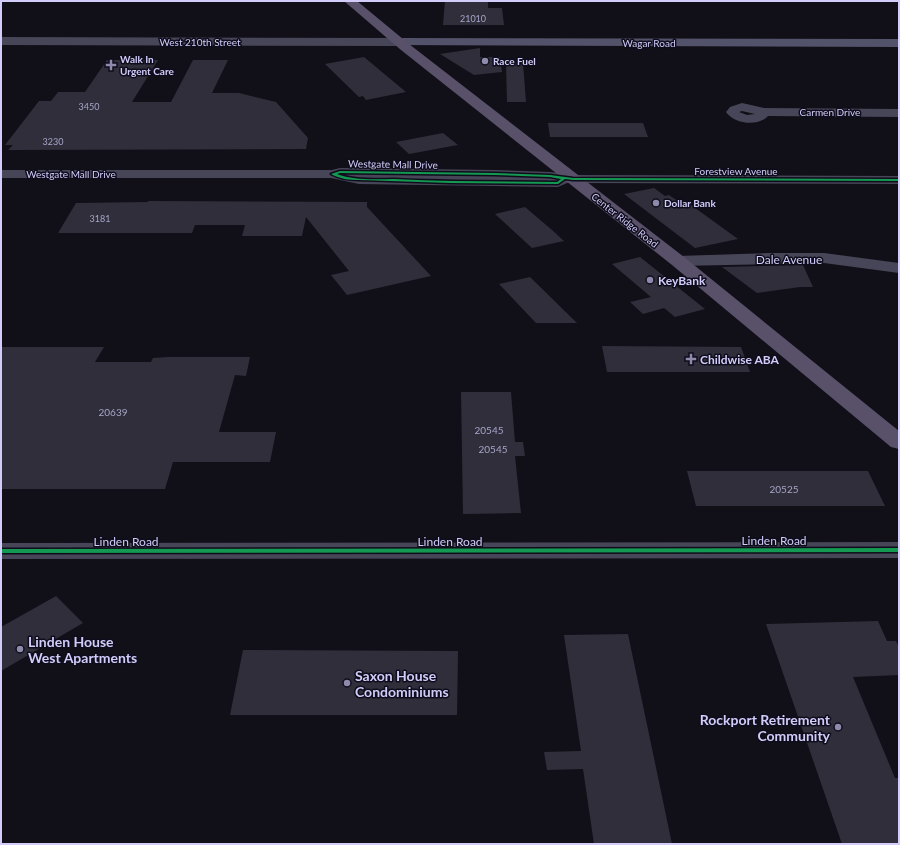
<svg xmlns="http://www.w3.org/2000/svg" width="900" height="845" font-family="Lato,sans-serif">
  <rect width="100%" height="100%" fill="#111018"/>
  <g fill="#2f2e3a">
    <path d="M445 1H488V8H502L504 25H443Z"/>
    <path d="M480 48V57H500L502 72 474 75 440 54Z"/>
    <path d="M364 57 406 92 366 100 363 96 359 97 325 64Z"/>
    <path d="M107 60H158L132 102H171L193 60H228L212 93H239L276 102 308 138 306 149 8 150 13 145H5L39 101H51L58 92H85Z"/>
    <path d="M506 63H523L526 102H507Z"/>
    <path d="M548 123H643L648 137H550Z"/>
    <path d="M443 133 458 145 409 154 396 142Z"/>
    <path d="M654 188 665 196 669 195 685 206 691 205 738 239 695 248 624 194Z"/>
    <path d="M148 201 367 202V207L431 276 347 295 331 275 349 271 306 217 302 236H242L245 225H195L192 233H58L76 203 148 202Z"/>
    <path d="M525 207 552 230 564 241 532 248 495 214Z"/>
    <path d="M640 257 705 309 675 317 664 308 643 314 630 302 651 297 612 264Z"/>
    <path d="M803 265 813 287H800L757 293 722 267Z"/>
    <path d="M530 277 577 323H536L499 284Z"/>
    <path d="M602 346 741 347 750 372H607Z"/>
    <path d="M1 347H104L95 362H151L153 358 168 357H250L246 376 235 375 219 432H276L270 462H173L165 489H1Z"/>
    <path d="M461 392H511L515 442H523L525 456H515L521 513 463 514Z"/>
    <path d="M687 471H868L885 506H696Z"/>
    <path d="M56 596 83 623 1 671V627Z"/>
    <path d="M878 621 887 641H896L899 647V675L853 677 895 778H899V844H842L766 624Z"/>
    <path d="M628 634 672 844H594L583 769 547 770 544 752 581 751 564 635Z"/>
    <path d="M243 650 458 651 457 715H230Z"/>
  </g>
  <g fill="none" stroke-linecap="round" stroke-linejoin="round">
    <g fill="#474658" fill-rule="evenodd">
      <path d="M742 103 764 108 899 109V117L768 116C758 127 734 124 726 112L730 107ZM742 111 755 114 747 115 739 112Z"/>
      <path d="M340 168 495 170 550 172 573 175 899 176V184L567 183 558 187 359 184 331 178H1V170H332Z"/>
      <path d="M768 253H824L899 263V273L824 263 678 266 672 264 670 261 672 258 678 256Z"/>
      <path d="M899 542V558L1 559V543Z"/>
    </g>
    <path fill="#474658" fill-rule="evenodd" d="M1 37 399 38 403 39 405 42 403 45 399 46 1 45Z"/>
    <path fill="#53526b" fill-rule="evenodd" d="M399 38 899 39V47L395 45 393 42 395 39Z"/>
    <path fill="#595069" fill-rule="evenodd" d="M344 1H357L409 44 684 257 899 431V449L891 447 672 265 401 50Z"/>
    <defs>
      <g id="cycleway">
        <path d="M340 171 495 173 550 175 573 178 899 179V181L573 180 565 179 558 184 450 183 359 180C349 180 340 179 331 174ZM340 173 495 175 550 177 561 179 557 182C503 181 449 182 394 179 376 179 355 181 337 174Z"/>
        <path d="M899 548V552L1 553V549Z"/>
      </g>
    </defs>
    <use href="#cycleway" stroke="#0f0d1b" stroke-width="3"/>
    <use href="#cycleway" fill="#139951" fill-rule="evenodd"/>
  </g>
  <g fill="#8e8aab" stroke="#0f0d1b" stroke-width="1.5">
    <circle cx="485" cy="61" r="4"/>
    <path d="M109 59h4v4h4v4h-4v4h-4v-4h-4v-4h4z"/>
    <circle cx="656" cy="203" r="4"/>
    <circle cx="650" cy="280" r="4"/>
    <path d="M689 353h4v4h4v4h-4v4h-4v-4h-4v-4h4z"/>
    <circle cx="20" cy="649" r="4"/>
    <circle cx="347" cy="683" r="4"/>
    <circle cx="838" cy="727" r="4"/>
  </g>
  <g text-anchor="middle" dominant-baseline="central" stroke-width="3" stroke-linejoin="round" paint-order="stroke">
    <g font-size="9" fill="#a8a4ca">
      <text x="473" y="18">21010</text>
      <text x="89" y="106">3450</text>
      <text x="53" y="141">3230</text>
      <text x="100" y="218">3181</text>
    </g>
    <g font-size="10" fill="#d1ccfa" stroke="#0f0d1b">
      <text x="200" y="42">West 210th Street</text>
      <text x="649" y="43">Wagar Road</text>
      <text x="830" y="112">Carmen Drive</text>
      <text transform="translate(393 164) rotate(1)">Westgate Mall Drive</text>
      <text x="736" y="171">Forestview Avenue</text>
      <text x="71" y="174">Westgate Mall Drive</text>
      <text transform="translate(625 220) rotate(38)">Center Ridge Road</text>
    </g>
    <g font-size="10" font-weight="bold" fill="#d1ccfa" stroke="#0f0d1b" text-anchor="start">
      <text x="120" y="59">Walk In<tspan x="120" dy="12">Urgent Care</tspan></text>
      <text x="493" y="61">Race Fuel</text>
      <text x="664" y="203">Dollar Bank</text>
    </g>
    <g font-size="10" fill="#a8a4ca">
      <text x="113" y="412">20639</text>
      <text x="489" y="430">20545</text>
      <text x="493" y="449">20545</text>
      <text x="784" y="489">20525</text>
    </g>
    <g font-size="12" fill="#d1ccfa" stroke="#0f0d1b">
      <text x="789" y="259">Dale Avenue</text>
      <text x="774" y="540">Linden Road</text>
      <text x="126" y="541">Linden Road</text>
      <text x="450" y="541">Linden Road</text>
    </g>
    <g font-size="12" font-weight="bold" fill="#d1ccfa" stroke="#0f0d1b" text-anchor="start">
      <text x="658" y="280">KeyBank</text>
      <text x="700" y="359">Childwise ABA</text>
    </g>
    <g font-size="14" font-weight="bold" fill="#d1ccfa" stroke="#0f0d1b" text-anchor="start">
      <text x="28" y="641">Linden House<tspan x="28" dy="16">West Apartments</tspan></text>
      <text x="355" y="675">Saxon House<tspan x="355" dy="16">Condominiums</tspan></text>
      <text x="830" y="719" text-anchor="end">Rockport Retirement<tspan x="830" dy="16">Community</tspan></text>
    </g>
  </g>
  <rect width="900" height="845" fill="none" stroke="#d1ccfa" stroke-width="4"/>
</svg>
